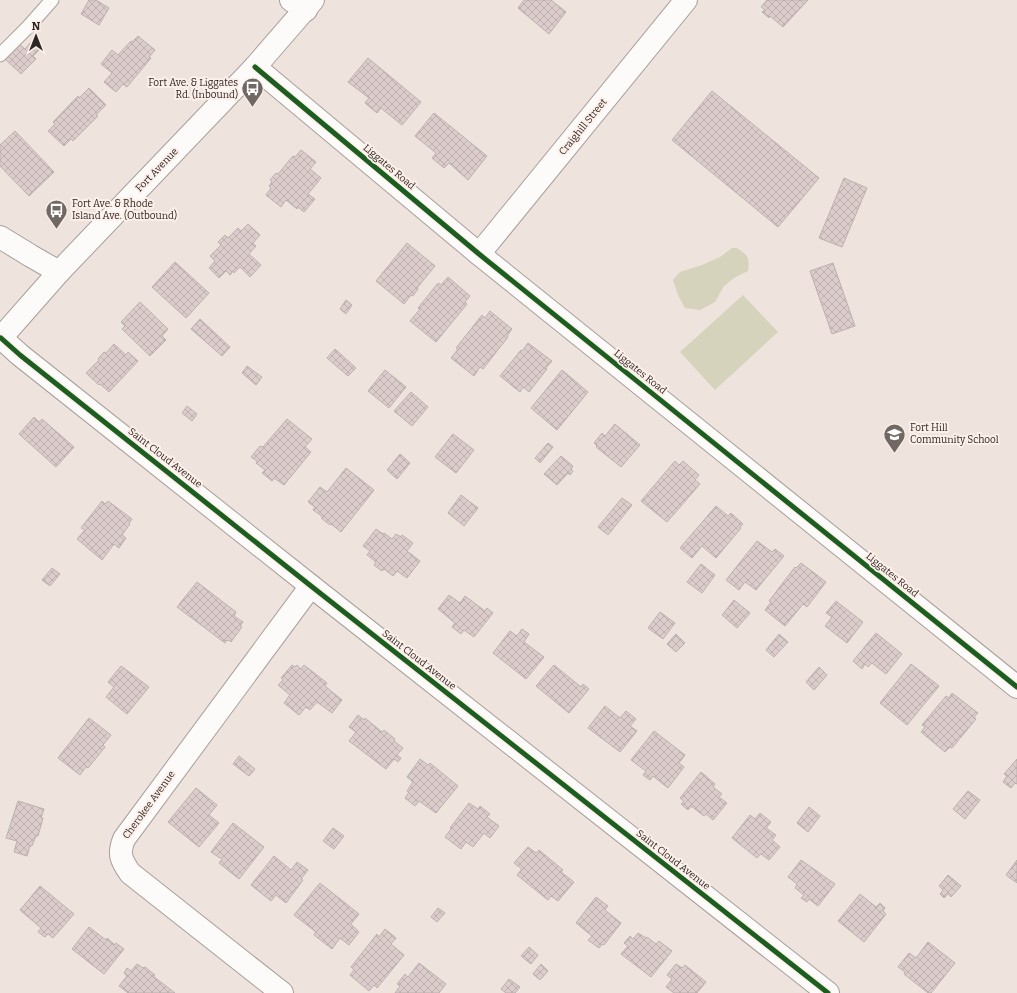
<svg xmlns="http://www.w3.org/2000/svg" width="1017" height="993" font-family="Bitter,serif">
  <defs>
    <pattern id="building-cross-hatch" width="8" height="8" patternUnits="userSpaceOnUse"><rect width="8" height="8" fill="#dccccb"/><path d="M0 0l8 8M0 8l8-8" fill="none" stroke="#bdafae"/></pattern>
  </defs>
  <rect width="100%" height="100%" fill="#efe3de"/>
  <g fill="#d5d3bb">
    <path d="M732 248H737C748 255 750 258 748 271L734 278 724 286 715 302 700 310 685 308 678 295 673 280 680 272 702 265 720 257Z"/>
    <path d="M743 295 778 332 715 390 680 352Z"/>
  </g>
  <g fill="url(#building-cross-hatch)" stroke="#bbb1af">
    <path d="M89 0H96L109 8 99 25 81 14Z"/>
    <path d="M524 0H551L566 12 549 34 518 8Z"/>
    <path d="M767 0H808L783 27 770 16 769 18 762 12 765 10 761 7Z"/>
    <path d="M138 36 155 50 149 57 151 58 127 87 123 84 116 92 104 82 112 73 101 64 112 50 118 55 131 41 132 42Z"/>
    <path d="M31 42 39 50 33 56 36 59 21 74 5 59 19 44 25 49Z"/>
    <path d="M368 58 421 102 402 125 381 108 377 113 365 103 369 98 348 82Z"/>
    <path d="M89 88 106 105 96 115 98 116 73 141 71 139 64 146 48 131 55 124 53 122 78 96 79 98Z"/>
    <path d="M712 91 819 178 778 227 672 140Z"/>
    <path d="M434 113 487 156 468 180 449 163 444 168 432 158 436 153 415 136Z"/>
    <path d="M15 131 54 172 29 196 0 166V145Z"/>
    <path d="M301 150 316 162 310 169 321 178 308 194 315 199 304 212 298 207 297 209 286 200 281 207 266 195 271 188 269 186 272 182 270 180 276 173 278 174 293 156 295 157Z"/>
    <path d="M844 178 867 188 842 247 819 238Z"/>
    <path d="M248 224 260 235 253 243 256 246 249 254 261 265 250 277 240 267 234 273 233 271 230 275 226 271 219 278 209 268 215 261 210 256 221 245 218 242 225 235 228 238 238 228 241 231Z"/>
    <path d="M407 243 435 266 417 288 418 289 413 296 411 295 404 304 376 281Z"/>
    <path d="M175 262 209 293 186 318 152 287Z"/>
    <path d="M833 263 855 326 832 334 810 271Z"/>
    <path d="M448 277 470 296 465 302 467 304 436 342 410 321 420 309 418 308 438 283 441 285Z"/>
    <path d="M346 300 352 305 346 314 340 309Z"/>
    <path d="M140 302 168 329 162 336 166 340 150 356 122 329 125 326 121 322Z"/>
    <path d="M490 311 512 329 507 336 508 337 483 369 480 367 474 376 451 358 458 349 456 348 482 315 485 318Z"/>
    <path d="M200 319 230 347 222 356 191 329Z"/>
    <path d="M528 343 552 361 546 368 547 369 529 392 523 387 520 392 500 376 521 350 522 351Z"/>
    <path d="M114 344 126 355 128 352 138 361 109 392 100 384 99 385 86 373 99 360 98 359 104 352 106 353Z"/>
    <path d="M335 349 356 368 348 376 327 358Z"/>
    <path d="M247 366 262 377 256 385 242 373Z"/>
    <path d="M385 370 406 387 389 408 368 391Z"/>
    <path d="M562 370 588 392 557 430 531 408Z"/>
    <path d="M411 392 428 407 412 426 394 411Z"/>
    <path d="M187 406 197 414 192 421 182 413Z"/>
    <path d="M34 417 39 422 42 419 74 447 56 467 19 434Z"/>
    <path d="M287 419 312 439 305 447 311 452 284 485 274 478 272 481 262 473 265 470 256 463 257 461 251 457 260 446 263 447Z"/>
    <path d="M615 424 640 445 621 467 596 447 597 446 594 443 602 433 605 436Z"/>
    <path d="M453 434 474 450 456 473 435 457Z"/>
    <path d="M548 443 553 447 540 463 535 458Z"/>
    <path d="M400 454 410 463 397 479 387 470Z"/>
    <path d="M561 456 573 466 571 469 573 471 570 475 568 473 557 485 544 474Z"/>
    <path d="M675 461 679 465 683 461 699 475 695 480 700 484 667 522 641 501Z"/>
    <path d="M346 468 374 490 341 532 331 524 330 525 321 518 323 517 313 510 315 507 308 502 320 487 327 492Z"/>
    <path d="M461 495 478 508 464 526 448 513Z"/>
    <path d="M622 498 632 505 608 535 598 527Z"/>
    <path d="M102 501 105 504 108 501 132 519 129 523 130 524 122 535 126 538 119 548 114 544 102 560 77 539 85 530 81 528Z"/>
    <path d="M716 506 728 516 731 513 743 524 740 527 741 528 716 558 702 546 692 558 680 548Z"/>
    <path d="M376 529 383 534 384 533 392 539 396 534 401 537 402 535 413 543 407 551 420 561 407 578 397 571 393 576 384 569 382 571 374 565 376 562 367 555 370 551 363 546Z"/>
    <path d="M757 541 772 552 775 549 784 556 756 590 745 582 739 590 726 580Z"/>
    <path d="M801 563 826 582 807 607 803 604 785 626 765 610 771 602 769 601 795 567 796 568Z"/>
    <path d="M701 564 715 575 702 593 687 582Z"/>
    <path d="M52 568 60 574 50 586 42 580Z"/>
    <path d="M197 582 236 612 234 616 243 622 240 626 242 627 231 642 229 640 227 641 226 640 225 643 177 607Z"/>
    <path d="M449 595 460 603 465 596 485 611 487 608 493 613 474 637 464 630 461 634 452 627 455 623 438 609Z"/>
    <path d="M734 600 750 613 737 628 722 615Z"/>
    <path d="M836 601 863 622 847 643 825 626 832 617 826 613Z"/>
    <path d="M660 612 675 623 663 639 648 628Z"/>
    <path d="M522 629 529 634 524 642 544 657 526 679 493 653 510 631 517 636Z"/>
    <path d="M876 633 902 654 886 674 872 663 868 667 865 664 862 669 853 661Z"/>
    <path d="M676 634 685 643 676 652 667 644Z"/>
    <path d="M779 634 788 642 774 657 766 650Z"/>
    <path d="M911 664 939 686 907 725 880 703Z"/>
    <path d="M292 665 295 667 297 665 301 669 304 665 327 683 325 686 342 700 332 713 317 702 310 710 306 707 299 715 284 703 290 695 278 685 283 680 281 678Z"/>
    <path d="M554 665 581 687 583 684 589 689 569 713 536 686Z"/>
    <path d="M121 666 149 687 127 714 106 697 114 687 108 682Z"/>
    <path d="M819 667 827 675 814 690 806 682Z"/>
    <path d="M952 693 978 713 974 717 976 719 952 748 950 747 945 752 921 732 925 727 922 725 946 696 949 698Z"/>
    <path d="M605 706 620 718 626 711 636 719 630 726 637 731 620 752 588 728Z"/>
    <path d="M358 715 364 720 365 718 382 732 384 730 395 739 394 741 403 748 397 755 401 758 398 762 394 759 386 769 349 741 356 732 349 727Z"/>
    <path d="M89 718 111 735 103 745 105 747 88 768 86 767 80 775 58 758Z"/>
    <path d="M654 731 685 755 679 763 684 767 668 788 653 776 650 780 643 775 646 771 631 760Z"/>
    <path d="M239 756 255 769 249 776 233 764Z"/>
    <path d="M420 759 428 765 430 763 458 786 436 813 419 801 415 806 405 798 409 792 407 791 413 782 407 777Z"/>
    <path d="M1017 759V784L1015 783 1011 788 1003 782 1007 776 1004 774Z"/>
    <path d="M701 772 715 784 713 787 722 794 719 797 727 803 713 820 706 814 704 816 691 806 688 810 681 804 684 801 680 798Z"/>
    <path d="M196 788 217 805 209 815 219 823 199 847 168 822Z"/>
    <path d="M968 791 980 800 965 819 953 809Z"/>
    <path d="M18 801 44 809 41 818H43L38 836H36L32 846H30L27 856 14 852 17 841 6 838Z"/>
    <path d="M469 803 478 809 480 806 490 814 487 817 499 826 490 838 484 833 473 847 466 842 461 849 445 837 451 829 450 828Z"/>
    <path d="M809 807 820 816 808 832 797 823Z"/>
    <path d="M760 813 771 822 766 828 776 835 772 840 780 847 769 860 761 854 757 858 732 838 750 815 755 819Z"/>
    <path d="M233 823 264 847 239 879 219 863 222 859 220 857V858L211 852Z"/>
    <path d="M333 828 344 836 334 849 323 841Z"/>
    <path d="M528 847 536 853 539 850 563 870 561 872 574 882 558 901 551 896 548 900 517 875 522 869 514 863Z"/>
    <path d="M274 856 291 870 297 862 308 870 301 879 303 880 286 903 276 895 271 901 251 885Z"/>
    <path d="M801 860 835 884 818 906 809 899 807 902 801 898 804 895 795 888 797 884 788 877Z"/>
    <path d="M1017 860V883L1006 875Z"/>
    <path d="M948 875 961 886 951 897 948 894 944 898 940 894 943 890 939 886Z"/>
    <path d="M320 883 359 914 351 924 359 932 349 945 340 938 332 949 314 935 316 932 294 915Z"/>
    <path d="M40 886 74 914 53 938 48 934 45 937 38 932 41 928 20 910Z"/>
    <path d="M860 894 876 907 880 903 885 908 883 911 886 914 864 942 838 921Z"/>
    <path d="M596 897 608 906 605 910 621 923 604 945 603 944 599 948 588 940 592 936 576 923Z"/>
    <path d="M438 908 445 913 437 922 431 917Z"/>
    <path d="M89 927 106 940 107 938 115 945 116 943 124 949 104 974 72 949Z"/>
    <path d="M385 929 396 938 391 944 404 955 377 988 374 985 369 991 350 975 354 970 351 967 377 934 379 937Z"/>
    <path d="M638 933 646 938 647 937 656 944 659 941 672 951 651 977 621 954 628 946 624 943 630 936 633 939Z"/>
    <path d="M928 942 955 963 931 993H928L904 974 905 972 898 967 909 953 916 958Z"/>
    <path d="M529 947 538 955 531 964 521 956Z"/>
    <path d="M419 963 446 984 439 993H395L400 986 397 984 405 974 408 977Z"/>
    <path d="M137 964 143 968 145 967 155 975 153 976 175 993H128L119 986 127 976 124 973 127 968 131 971Z"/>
    <path d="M541 964 548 971 540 980 533 974Z"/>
    <path d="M676 964 682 968 685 965 706 982 697 993H674L666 987 672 979 667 975Z"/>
    <path d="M509 979 520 987 515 993H506L501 989Z"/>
  </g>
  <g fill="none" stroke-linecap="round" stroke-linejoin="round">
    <defs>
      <path id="lane" d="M0 55 28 27 52 0"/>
      <g id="street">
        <path d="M291 0 306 10"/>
        <path d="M255 67 479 254 1017 687"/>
        <path d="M0 237 31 256 59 272"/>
        <path d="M479 254 686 0"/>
        <path d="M1 338 20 355 311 586 828 993"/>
        <path d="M282 993 130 873C121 860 118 854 124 839L311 586"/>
      </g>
      <path id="primary" d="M0 339 59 272 255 67 313 0"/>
    </defs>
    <use href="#lane" stroke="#a79e9a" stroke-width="15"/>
    <use href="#street" stroke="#a79e9a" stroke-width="24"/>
    <use href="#primary" stroke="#a79e9a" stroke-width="24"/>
    <use href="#lane" stroke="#fdfbfa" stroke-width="13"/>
    <use href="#street" stroke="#fdfbfa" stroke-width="22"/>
    <use href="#primary" stroke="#fdfbfa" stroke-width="22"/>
    <defs>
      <g id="cycleway">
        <path d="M255 67 479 254 1017 687"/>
        <path d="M1 338 20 355 311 586 828 993"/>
      </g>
    </defs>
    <use href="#cycleway" stroke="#fdf0ea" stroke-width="8"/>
    <use href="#cycleway" stroke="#1b5e20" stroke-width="5"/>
  </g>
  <defs>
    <symbol id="bus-pin" viewBox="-11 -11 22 30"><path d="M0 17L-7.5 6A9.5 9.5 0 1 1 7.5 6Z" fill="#716864" stroke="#fdf0ea"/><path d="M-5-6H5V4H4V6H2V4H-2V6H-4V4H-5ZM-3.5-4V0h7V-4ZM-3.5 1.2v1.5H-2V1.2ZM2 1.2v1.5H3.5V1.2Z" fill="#fff"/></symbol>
    <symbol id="school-pin" viewBox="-11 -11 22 30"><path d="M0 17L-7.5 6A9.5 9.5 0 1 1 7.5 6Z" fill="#716864" stroke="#fdf0ea"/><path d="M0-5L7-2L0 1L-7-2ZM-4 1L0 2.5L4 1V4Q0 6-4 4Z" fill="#fff"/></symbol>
  </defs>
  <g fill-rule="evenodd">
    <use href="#bus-pin" x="240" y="76" width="25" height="34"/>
    <use href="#bus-pin" x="44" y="198" width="25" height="34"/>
    <use href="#school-pin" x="882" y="422" width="25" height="34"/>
  </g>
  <g text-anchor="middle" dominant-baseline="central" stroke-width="4" stroke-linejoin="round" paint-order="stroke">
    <g font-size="10" fill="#2d2622" stroke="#fdf0ea" text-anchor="start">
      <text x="238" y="83" text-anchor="end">Fort Ave. &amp; Liggates<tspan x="238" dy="12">Rd. (Inbound)</tspan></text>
      <text x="72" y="204">Fort Ave. &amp; Rhode<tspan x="72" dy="12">Island Ave. (Outbound)</tspan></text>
      <text x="910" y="428">Fort Hill<tspan x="910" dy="12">Community School</tspan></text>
    </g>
    <g font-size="10" fill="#2d2622" stroke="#fdf0ea">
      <text transform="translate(583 127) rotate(-51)">Craighill Street</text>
      <text transform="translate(389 167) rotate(40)">Liggates Road</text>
      <text transform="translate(157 170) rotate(-46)">Fort Avenue</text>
      <text transform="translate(640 372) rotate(39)">Liggates Road</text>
      <text transform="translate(165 458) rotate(38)">Saint Cloud Avenue</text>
      <text transform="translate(892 575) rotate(39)">Liggates Road</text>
      <text transform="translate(419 660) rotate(38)">Saint Cloud Avenue</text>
      <text transform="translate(149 805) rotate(-54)">Cherokee Avenue</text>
      <text transform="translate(673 860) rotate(38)">Saint Cloud Avenue</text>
    </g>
  </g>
  <g transform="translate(36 36)" stroke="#fdf0ea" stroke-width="3" paint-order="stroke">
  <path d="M0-3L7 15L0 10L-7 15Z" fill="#2d2622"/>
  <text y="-6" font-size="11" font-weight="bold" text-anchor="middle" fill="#2d2622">N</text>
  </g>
</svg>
